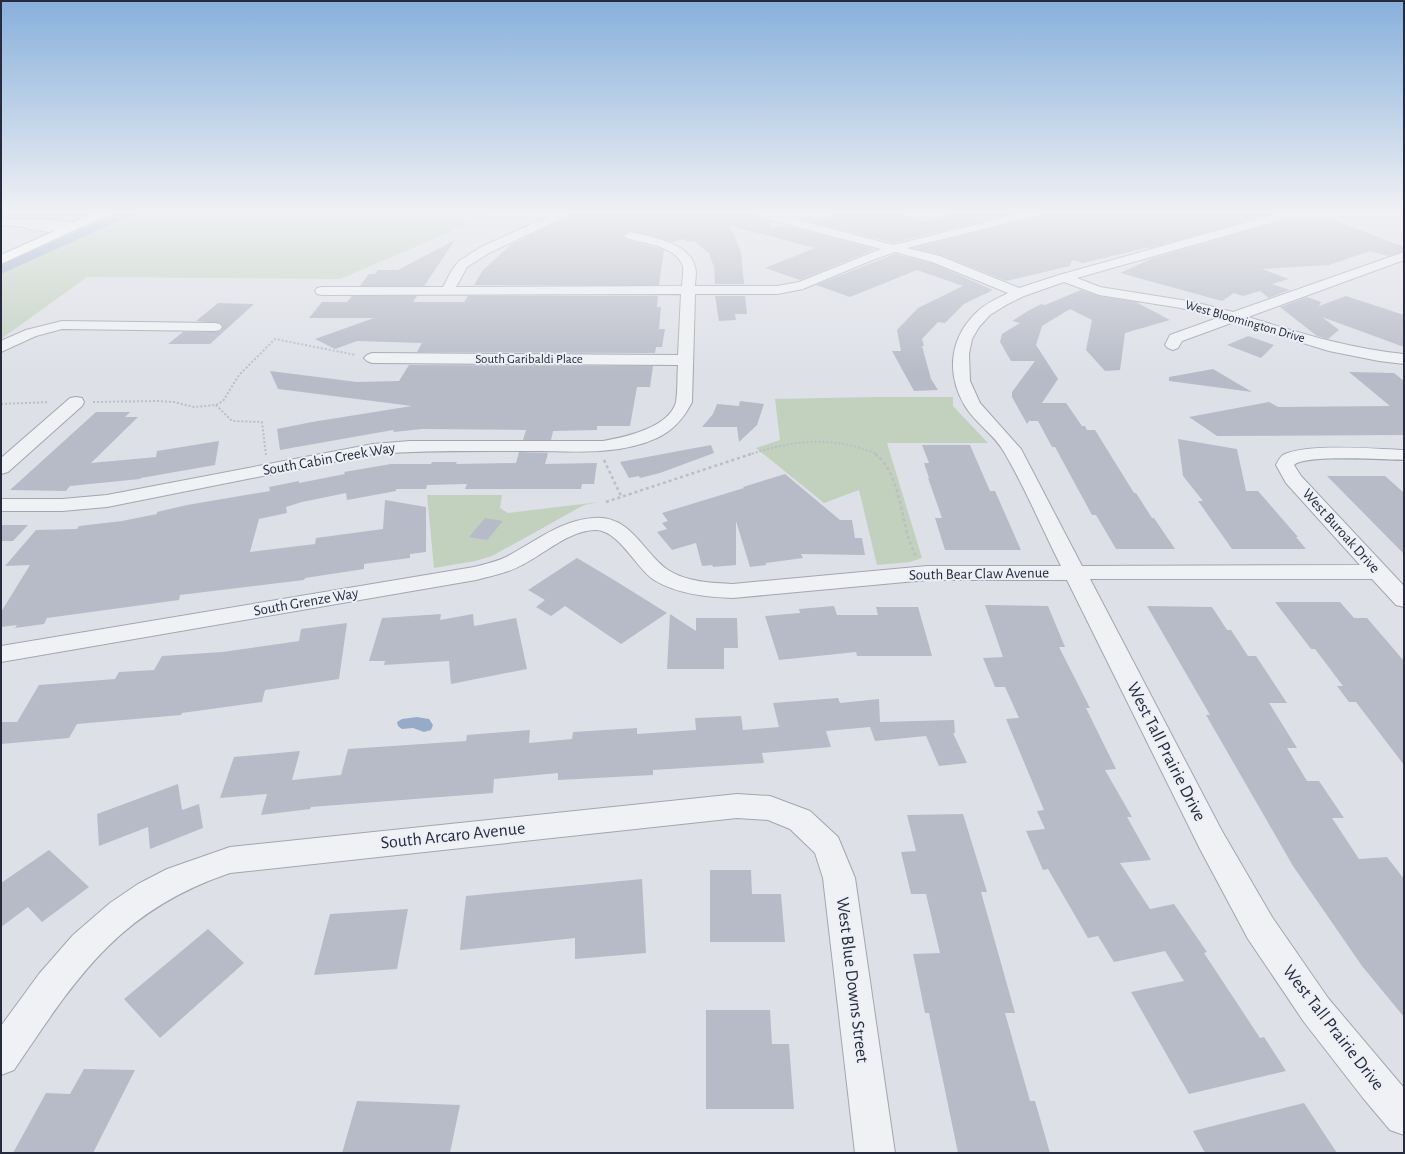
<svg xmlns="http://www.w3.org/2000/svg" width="1405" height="1154" font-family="'Alegreya Sans',sans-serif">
  <rect width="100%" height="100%" fill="#dde0e7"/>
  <path fill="#cbcfd9" d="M14 211H99L73 222 2 218Z"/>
  <g fill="#c1d1be">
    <path d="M138 211H499L340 279 87 277 1 339V274L131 213Z"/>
    <path d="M873 397H953V406L988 443H887L922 558 910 562 877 565 859 490 824 503 756 448 780 440 775 399Z"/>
    <path d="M427 495H502L500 508 508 513 599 502 584 505 492 556 475 561 434 568Z"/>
  </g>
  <path fill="#97aac8" d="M417 717 429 719 433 725 431 730 424 732 413 728 402 729 398 726 397 722 402 719Z"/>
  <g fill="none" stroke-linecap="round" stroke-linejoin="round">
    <path fill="#97aac8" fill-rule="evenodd" d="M122 211H137L136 213 1 274V265Z"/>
  </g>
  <g fill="#b7bbc7">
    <path d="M575 211H748L750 214 770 222 771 228 785 226 876 249 800 280 765 268 815 248 730 226 741 252 744 284H715L714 267 709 253 694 241 688 242 683 239 673 242 658 237 630 231 623 235 625 239 664 250 659 285H474L483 270 512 244 574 214Z"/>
    <path d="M853 211H897L922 223 923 221 968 211H1023L893 243 809 221Z"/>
    <path d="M1050 211H1255L1267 215 1150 248V247L1083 263 1072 260 1070 266 1006 281 941 255 913 248 1048 214Z"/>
    <path d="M1328 218 1404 247V251L1388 256 1370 251 1329 265 1262 269 1289 279 1272 284 1290 290 1269 298 1260 291 1243 296 1234 293 1222 301 1120 273 1153 258 1285 220Z"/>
    <path d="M455 240 424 286H360L369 274H375L378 270H398Z"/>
    <path d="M895 254 932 263 993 290 964 304 945 323 938 322 922 339 924 346H922L931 379 938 390 914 391 892 351H901L897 330 918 308 963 286 917 270 850 297 816 285Z"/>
    <path d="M1081 290 1099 296 1136 302 1170 320 1125 333 1120 370 1105 371 1086 350 1092 320 1070 309 1042 326 1036 345 1058 379 1042 403H1066L1082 426H1085L1087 430H1095L1134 493H1136L1152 518H1154L1175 549H1116L1096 515H1092L1055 447H1052L1038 421H1029L1027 424 1012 397V392L1035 361H1011L1000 342 1002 334 1020 323 1012 321 1028 311 1041 304 1045 305Z"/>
    <path d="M352 296H417L413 302H464L468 296H658L657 307H661L659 329H665L662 347H656L655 353 417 352 422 343 357 341 335 349 315 339 374 318H309L322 302H347Z"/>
    <path d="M715 296H745L747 314H735L736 320 719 321Z"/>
    <path d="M1346 296 1404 315V347L1322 317 1339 330 1328 339 1317 336 1280 307 1307 297 1321 302 1319 306Z"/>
    <path d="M218 303 254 304 210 344H168L183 332H215L221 331 223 326 220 323 196 321Z"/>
    <path d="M1248 336 1274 345 1261 358 1227 345Z"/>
    <path d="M409 365 653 366 650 387H637L630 426H597V430L553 431 551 440H523L526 430 422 429 394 432 393 430 280 450 277 429 312 422 412 406 278 389 270 371 357 382 399 381Z"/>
    <path d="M1213 369 1252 392 1169 381V377Z"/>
    <path d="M1349 372 1394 373 1404 381V435L1217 436 1189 417 1269 402 1278 407 1390 406Z"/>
    <path d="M740 401 764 404 757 425 739 442 737 427H702L713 414 717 404 739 406Z"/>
    <path d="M96 412H130L125 417H138L91 463 156 457 157 451 219 441 215 465 141 478 140 479 70 486 66 491 10 490Z"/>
    <path d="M1178 439 1237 449 1246 491H1258L1298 537H1296L1306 549H1232L1198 501H1203L1183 476Z"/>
    <path d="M711 445 714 453 660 473 640 478 639 476 629 478 620 462Z"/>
    <path d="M922 445H970L990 491H995L1021 550H945L935 518H942L928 478H929L924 463H929Z"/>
    <path d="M519 452 548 453 545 464 597 463 594 484H582L581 489H465L467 484 427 485 426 489H396V491L347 500 346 493 302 502 286 507 287 513 259 519 250 552 315 544 316 538 383 529 385 500 426 507V552L410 554V558L364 564V569L305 578 304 580 180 595 179 600 47 618 44 624 15 628 17 625 1 627V612L30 565 5 566 36 530 77 529 79 526 122 521 157 514V512L187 505 270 491 269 487 299 481V483L345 474 344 472 391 464H431L432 462H457L456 464 516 463Z"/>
    <path d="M785 474 840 520H852L855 538H862L865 555 801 554 803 558 766 563V565L750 567 736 521V565L713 567 712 565 702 566 696 543 672 550 657 532 667 529 662 523 668 521 662 513 744 488 743 487Z"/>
    <path d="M1327 476H1385L1404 493V554Z"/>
    <path d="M485 518 503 521 487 540 469 537Z"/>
    <path d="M1 525H28L13 541H1Z"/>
    <path d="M577 558 614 580 667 613 621 644 565 606 551 616 536 607 545 600 528 590Z"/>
    <path d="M1275 602H1340L1354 618H1367L1404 661V765L1356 702H1349L1337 686H1343L1315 649H1311Z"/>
    <path d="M985 605 1048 606 1065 647H1059L1090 708H1086L1116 769 1105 770 1132 817H1127L1151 860 1120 863 1150 909 1174 904 1207 952 1204 953 1260 1038 1264 1037 1286 1071 1189 1094 1131 992 1184 981 1165 951 1114 962 1098 936 1088 938 1048 869 1043 870 1026 831 1045 829 1037 811 1044 810 1006 719 1019 718 1005 687H995L983 658 1003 657Z"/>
    <path d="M834 606 837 615H878L876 607H918L932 656H857L856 652 779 660 765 616 800 613 799 609Z"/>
    <path d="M1147 606 1212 607 1227 630H1231L1248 656H1256L1287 703H1269L1297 748H1287L1307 781H1319L1344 818H1332L1359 859 1387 857 1404 879V1017L1362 966 1293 866 1206 715H1210Z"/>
    <path d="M441 614 440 620 473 614 474 626 516 618 527 669 451 684 449 661 384 665 385 661H369L382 618Z"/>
    <path d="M670 614 696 631V618H737L738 648H724V669H667Z"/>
    <path d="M347 623 339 679 265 690 262 702 182 713 181 715 77 724 69 738 1 744V722H17L39 685 115 679 119 672 154 670 162 656 222 652 299 641 301 629Z"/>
    <path d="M838 698 840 703 879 699 880 722 954 720 955 733H953L967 763 939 766 926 736 875 741 870 727 826 731 831 747 762 753 764 763 653 770V775L558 780V773L494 779 493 793 311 807 310 809 261 815 267 794 220 798 234 757 300 751 292 780 341 775 348 749 466 741 467 735 530 730 529 743 572 739 573 732 637 728V734L696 730 695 718 741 716 743 730 779 727 773 703Z"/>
    <path d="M178 784 182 810 199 804 203 828 150 849 148 827 99 846 97 814Z"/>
    <path d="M963 814 987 892H981L1015 1013H1005L1030 1101H1035L1050 1153H958L929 1013H925L913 954 940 953 926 894H911L901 852 916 851 907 815Z"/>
    <path d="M49 850 89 887 42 922 28 907 1 927V883Z"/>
    <path d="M710 870H751L752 894H781L785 942H710Z"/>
    <path d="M642 879 646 953 575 959V938L460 950 466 896Z"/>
    <path d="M408 909 397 969 314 975 330 914Z"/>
    <path d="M208 929 244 963 160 1038 124 999Z"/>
    <path d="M706 1010H770L772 1044H789L794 1109H706Z"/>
    <path d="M84 1069 135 1070 93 1153H13L46 1093 70 1094Z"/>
    <path d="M357 1101 460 1105 450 1153H342Z"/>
    <path d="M1304 1103 1337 1153H1205L1193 1131Z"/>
  </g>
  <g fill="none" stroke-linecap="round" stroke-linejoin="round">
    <defs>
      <g id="minor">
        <path d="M560 211H574L573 213 489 253 467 267 456 287 682 286C682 281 684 273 683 267 678 246 642 243 626 238L624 236 626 234 630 232C650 236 690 243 695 267 697 273 695 280 695 286H777L799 282 881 249 770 220 750 213 749 211H765L893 245 1030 211H1049L1048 213 907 248 940 256 1019 288 1059 275 1283 212 1307 211 1306 213 1077 278 1100 287 1194 302 1233 312 1404 252V260L1248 317C1300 333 1350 349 1404 354V364L1379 361 1329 351 1234 322 1182 341 1178 348 1173 350 1168 348 1165 345 1170 335 1220 317 1181 308 1099 295 1064 282 1024 296 1006 305 990 315 979 327 972 339 969 354 970 381 980 403 1021 449 1082 566 1360 565 1286 483 1276 465C1278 461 1280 457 1283 455 1306 443 1376 449 1404 450V460C1385 460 1306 454 1294 465L1301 476 1404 586V607L1396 605 1372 579H1090L1222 831 1272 917 1328 998 1404 1088V1135L1390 1130 1363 1098 1304 1022 1248 939 1200 849 1067 580H927L733 598C706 597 677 594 654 580 636 568 618 529 595 530 568 531 546 553 522 565 508 573 491 576 476 580L1 662V646L474 567C485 564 496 562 506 557 535 542 560 520 594 518 631 515 643 553 668 570 687 582 711 583 733 584L927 566H1061C1042 529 1025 487 1004 452 994 434 975 423 965 406 945 372 950 336 979 310 987 303 998 298 1008 293L932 262 895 252 870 261 803 289 777 294H695L692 402C684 418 674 430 657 438 617 456 573 451 531 451 478 451 426 450 373 454L107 507 62 511H1V499H62L107 495 373 444 410 441H603C625 437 669 428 676 402 678 390 677 376 678 365L372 363 367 361 364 358 367 355 372 353 678 355 681 294 322 295 317 294 315 291 317 288 322 287H443L452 270 459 261 481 247Z"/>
        <path d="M1 219C27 220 51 217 76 224L78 226 76 228 59 229 49 232 27 229 25 227 1 225Z"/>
        <path d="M62 321 215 323 220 324 222 327 220 330 215 331 62 329 36 336 1 352V341L3 340 26 330Z"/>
        <path d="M76 397 82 398 84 402 82 406 8 472 1 474V458L70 398Z"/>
        <path d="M737 794 770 796 810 811 838 837 855 878 895 1153H855L823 878 815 853 790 829 768 820 737 818 230 873C118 911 77 977 14 1070L1 1075V1026L39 974 73 935 110 903 138 884 167 869 230 847Z"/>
      </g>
      <path id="major" d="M99 211H113L112 213 1 264V255Z"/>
    </defs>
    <use href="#minor" stroke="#a2a6b1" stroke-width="2"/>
    <use href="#major" stroke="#9ca3b3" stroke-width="2"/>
    <g stroke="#bbbec5" stroke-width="2" stroke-dasharray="2 2" stroke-linecap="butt">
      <path d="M93 402 159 401 174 402 194 407 216 405 223 401 239 375 275 339 356 355"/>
      <path d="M1 404 48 402"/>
      <path d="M216 405 232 421 262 422 266 455"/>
      <path d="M748 455C784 443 822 436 860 448 866 450 872 451 877 455"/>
    </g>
    <g stroke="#bbbec5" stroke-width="2.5" stroke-dasharray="3 3" stroke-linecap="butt">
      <path d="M875 454C898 470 901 514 909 540 911 546 914 551 916 557"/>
      <path d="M604 460 621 496"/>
      <path d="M606 502 751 454"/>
    </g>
    <use href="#minor" fill="#eff1f5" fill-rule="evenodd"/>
    <use href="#major" fill="#fff" fill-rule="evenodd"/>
  </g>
  <linearGradient id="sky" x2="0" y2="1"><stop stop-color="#87b0db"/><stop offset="0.57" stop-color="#f0f1f4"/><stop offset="1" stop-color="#f0f1f4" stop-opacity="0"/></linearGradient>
  <rect width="1405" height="373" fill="url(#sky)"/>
  <g text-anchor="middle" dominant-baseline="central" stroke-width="4" stroke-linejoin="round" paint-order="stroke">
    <g font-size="13" fill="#262c3d" stroke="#eceff5">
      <text transform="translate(1245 322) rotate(16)">West Bloomington Drive</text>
      <text x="529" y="359">South Garibaldi Place</text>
    </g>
    <g font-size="15" fill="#262c3d" stroke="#eceff5">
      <text transform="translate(329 459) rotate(-10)">South Cabin Creek Way</text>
      <text transform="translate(1341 531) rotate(48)">West Buroak Drive</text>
      <text transform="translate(979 574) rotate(-1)">South Bear Claw Avenue</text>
      <text transform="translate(306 602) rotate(-10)">South Grenze Way</text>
    </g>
    <g font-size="18" fill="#262c3d" stroke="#eceff5">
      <text transform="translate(1166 752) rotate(63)">West Tall Prairie Drive</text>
      <text transform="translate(453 836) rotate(-6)">South Arcaro Avenue</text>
      <text transform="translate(852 980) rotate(83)">West Blue Downs Street</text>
      <text transform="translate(1333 1028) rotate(52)">West Tall Prairie Drive</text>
    </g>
  </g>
  <rect width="1405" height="1154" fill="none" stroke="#262c3d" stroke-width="4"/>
</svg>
